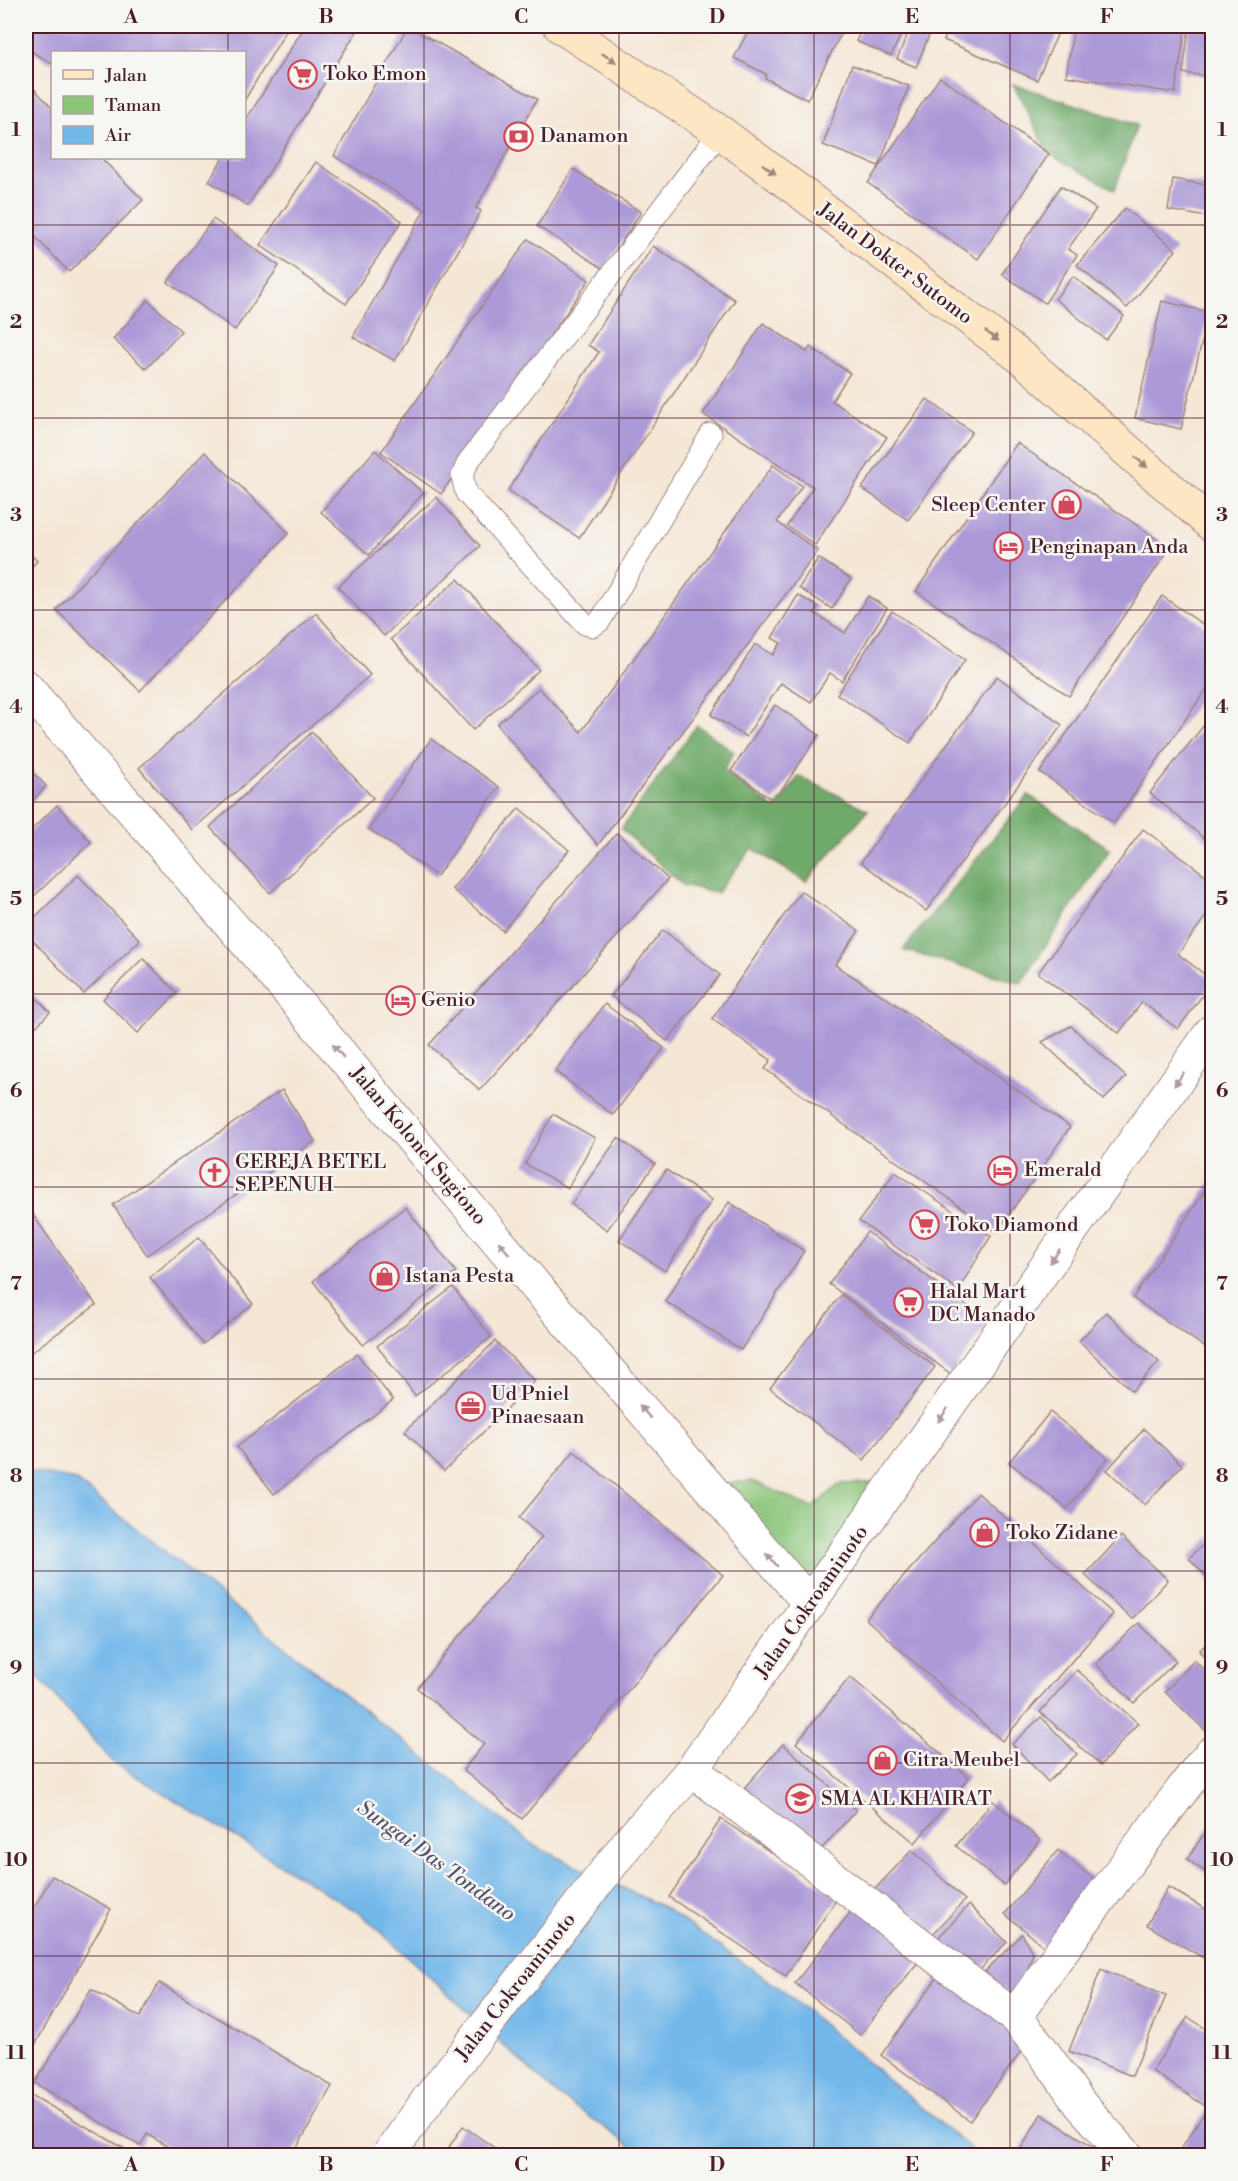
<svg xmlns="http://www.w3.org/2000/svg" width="1238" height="2181" font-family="'Libre Bodoni',serif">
  <rect width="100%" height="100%" fill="#f6f6f2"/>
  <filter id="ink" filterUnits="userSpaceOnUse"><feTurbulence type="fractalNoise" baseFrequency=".0167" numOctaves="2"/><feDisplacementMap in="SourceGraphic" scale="12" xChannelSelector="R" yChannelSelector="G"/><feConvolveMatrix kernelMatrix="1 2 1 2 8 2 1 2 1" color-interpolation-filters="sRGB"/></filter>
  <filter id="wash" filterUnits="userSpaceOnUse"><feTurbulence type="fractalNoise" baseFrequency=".008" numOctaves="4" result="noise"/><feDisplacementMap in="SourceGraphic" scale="24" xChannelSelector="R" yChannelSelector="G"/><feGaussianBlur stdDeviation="1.35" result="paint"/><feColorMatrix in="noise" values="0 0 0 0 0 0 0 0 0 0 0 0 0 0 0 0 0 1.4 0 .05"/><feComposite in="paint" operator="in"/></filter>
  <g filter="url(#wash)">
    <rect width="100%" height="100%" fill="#f5e7d6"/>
    <path fill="#8ac57a" stroke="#6a7252" stroke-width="1.5" d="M753 1481 812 1508 840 1484 885 1482 818 1574 796 1575 721 1500 730 1483Z"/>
    <g fill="#6faa6a" stroke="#5c644a" stroke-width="1.5">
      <path d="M1013 84 1137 125 1115 190 1049 154Z"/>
      <path d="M697 725 734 752 724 770 775 809 799 776 868 810 806 882 752 848 717 893 683 885 621 829Z"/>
      <path d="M1028 795 1110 849 1021 983 903 950Z"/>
    </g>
    <path fill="#73b8ea" stroke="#5e6c8a" stroke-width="1.5" d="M26 1471 75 1480 536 1847 663 1907 782 1990 978 2155H643L558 2095 361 1914 114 1763 30 1668 26 1667Z"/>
    <g id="blocks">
      <g fill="#ac99d7">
        <path d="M26 26H289L244 101V52H52V64L26 48Z"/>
        <path d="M305 26H360L248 206 209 181 223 158H244V123Z"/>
        <path d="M408 26 537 99 476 208 481 211 395 361 353 337 425 209 334 156Z"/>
        <path d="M751 26H845L807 100 765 78 766 74 734 58Z"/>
        <path d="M863 26H905L891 56 856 41Z"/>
        <path d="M911 26H933L916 67 897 59Z"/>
        <path d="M950 26H1061L1037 80 944 40Z"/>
        <path d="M1074 26H1186L1175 93 1066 76Z"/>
        <path d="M1189 26H1212V77L1183 73Z"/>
        <path d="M852 65 909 86 879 166 823 145Z"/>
        <path d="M940 77 1049 154 978 259 868 183Z"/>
        <path d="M26 80 52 108V158H101L143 200 69 272 26 227Z"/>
        <path d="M316 162 402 221 346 304 260 245Z"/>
        <path d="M573 169 641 212 604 269 537 226Z"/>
        <path d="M1173 179 1212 186V218L1168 210Z"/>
        <path d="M1061 186 1096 209 1068 249 1077 255 1045 303 1002 274Z"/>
        <path d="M1125 208 1176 250 1127 308 1077 265Z"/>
        <path d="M213 219 279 266 235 330 168 282Z"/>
        <path d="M528 239 589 280 441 494 381 452Z"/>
        <path d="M653 246 735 300 579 538 508 490 599 352 588 345Z"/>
        <path d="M1073 276 1124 316 1106 340 1055 299Z"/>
        <path d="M148 300 181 331 146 369 113 339Z"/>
        <path d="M1162 301 1209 312 1181 429 1135 418Z"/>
        <path d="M763 323 807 352 810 347 850 373 832 401 887 437 815 545 787 526 813 487 703 414Z"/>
        <path d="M927 399 972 432 908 520 862 488Z"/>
        <path d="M1017 443 1170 548 1069 696 916 591Z"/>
        <path d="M375 450 423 493 369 555 321 512Z"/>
        <path d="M205 452 289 533 140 691 56 610Z"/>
        <path d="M773 465 802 486 777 522 818 551 598 845 497 724 539 688 581 732Z"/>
        <path d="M436 497 480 546 384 636 338 587Z"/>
        <path d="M26 550 37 561 26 573Z"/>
        <path d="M818 558 851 579 832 609 799 588Z"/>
        <path d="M458 579 539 670 473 730 391 639Z"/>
        <path d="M798 595 818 607 814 613 845 633 868 596 887 608 842 681 830 673 811 702 781 683 746 737 711 715 755 644 773 655 781 643 772 638Z"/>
        <path d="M1162 596 1212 631V681L1114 823 1040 772Z"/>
        <path d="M892 611 965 660 910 743 837 694Z"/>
        <path d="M316 613 370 675 192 830 139 768Z"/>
        <path d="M997 676 1062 725 926 911 861 862Z"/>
        <path d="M775 705 819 735 774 801 731 771Z"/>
        <path d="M1212 715V845L1150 793Z"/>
        <path d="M312 732 373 798 270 893 210 827Z"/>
        <path d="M431 739 499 787 437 876 369 829Z"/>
        <path d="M26 765 46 786 26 808Z"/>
        <path d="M57 805 91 842 28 902 26 900V835Z"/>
        <path d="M519 808 569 850 503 931 452 889Z"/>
        <path d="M1143 829 1212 880V908L1178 954 1212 980V982L1178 1029 1142 1002 1119 1033 1038 973Z"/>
        <path d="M617 833 668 879 480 1090 429 1045Z"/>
        <path d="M78 875 140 940 84 994 26 933V926Z"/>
        <path d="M801 891 859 931 835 965 885 997 1070 1127 997 1232 765 1069 771 1060 712 1019Z"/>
        <path d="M663 930 720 975 667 1041 611 996Z"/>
        <path d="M143 958 177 993 138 1033 103 999Z"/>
        <path d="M26 987 50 1012 26 1037Z"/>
        <path d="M605 1004 664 1048 613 1115 555 1071Z"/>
        <path d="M1071 1026 1126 1077 1104 1100 1042 1042Z"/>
        <path d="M282 1090 315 1141 147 1255 113 1205Z"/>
        <path d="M553 1114 595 1138 568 1188 525 1164Z"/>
        <path d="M618 1138 655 1164 607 1230 571 1204Z"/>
        <path d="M666 1170 712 1200 665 1271 619 1240Z"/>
        <path d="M895 1172 991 1236 958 1290 859 1221Z"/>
        <path d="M1212 1180V1352L1133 1298Z"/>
        <path d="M729 1202 804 1251 741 1350 665 1301Z"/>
        <path d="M26 1205 96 1305 26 1356Z"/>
        <path d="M405 1207 456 1272 363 1345 313 1281Z"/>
        <path d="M867 1232 989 1322 951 1374 829 1284Z"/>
        <path d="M199 1237 253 1304 203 1344 150 1277Z"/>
        <path d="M453 1287 491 1337 415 1396 377 1346Z"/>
        <path d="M841 1295 935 1367 864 1460 770 1388Z"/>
        <path d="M1106 1312 1159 1362 1132 1391 1079 1341Z"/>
        <path d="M495 1341 535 1381 444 1471 405 1431Z"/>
        <path d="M357 1354 393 1400 274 1494 237 1447Z"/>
        <path d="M1050 1412 1108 1458 1067 1509 1009 1462Z"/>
        <path d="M1144 1429 1182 1465 1145 1505 1107 1470Z"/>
        <path d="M574 1451 723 1575 522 1819 463 1770 484 1744 417 1688 542 1537 519 1518Z"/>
        <path d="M978 1493 1113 1614 1002 1741 866 1619Z"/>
        <path d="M1121 1536 1168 1580 1132 1619 1085 1575Z"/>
        <path d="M1212 1536V1583L1189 1558Z"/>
        <path d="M1139 1623 1176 1661 1134 1703 1096 1664Z"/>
        <path d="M1212 1638V1665L1199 1651Z"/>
        <path d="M1194 1660 1212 1677V1727L1207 1732 1165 1692Z"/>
        <path d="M1077 1670 1138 1723 1101 1765 1040 1712Z"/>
        <path d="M850 1677 969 1777 915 1843 796 1743Z"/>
        <path d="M1041 1717 1077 1754 1048 1782 1012 1744Z"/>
        <path d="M783 1744 856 1810 818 1853 744 1788Z"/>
        <path d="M993 1801 1040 1840 1004 1885 956 1846Z"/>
        <path d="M721 1819 838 1897 786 1976 669 1897Z"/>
        <path d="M1212 1822V1877L1187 1859Z"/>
        <path d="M912 1850 965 1900 928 1939 875 1889Z"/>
        <path d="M1058 1850 1100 1884 1047 1949 1005 1914Z"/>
        <path d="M52 1876 111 1909 26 2061V1922Z"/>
        <path d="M1168 1887 1212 1913V1963L1147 1925Z"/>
        <path d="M857 1904 922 1957 860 2035 795 1983Z"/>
        <path d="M969 1905 1007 1942 976 1974 938 1938Z"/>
        <path d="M1022 1934 1033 1954 1016 2002 985 1972Z"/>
        <path d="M1101 1969 1166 1996 1132 2076 1069 2051Z"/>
        <path d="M939 1975 1029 2041 970 2121 881 2055Z"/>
        <path d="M159 1983 332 2086 292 2156H183L147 2134 140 2146 35 2083 91 1989 140 2017Z"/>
        <path d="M1188 2017 1212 2033V2100L1208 2108 1152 2071Z"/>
        <path d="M26 2092 132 2153 136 2156H26Z"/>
        <path d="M1207 2109 1212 2113V2156H1176Z"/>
        <path d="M1041 2114 1099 2150 1096 2156H1025L1019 2152Z"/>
        <path d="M463 2126 506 2156H443Z"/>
      </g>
    </g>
  </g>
  <g filter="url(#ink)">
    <use href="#blocks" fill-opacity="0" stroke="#a08380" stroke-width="1.5"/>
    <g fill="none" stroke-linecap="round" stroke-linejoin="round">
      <defs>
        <path id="service" d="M711 434 600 621 593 626 585 624 466 493 462 476 468 462 720 132"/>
        <g id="minor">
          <path d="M26 687 270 970 539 1290 810 1604"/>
          <path d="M692 1770 1015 2017 1039 2046 1081 2105 1127 2156"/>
          <path d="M1015 2017C1073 1931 1138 1850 1200 1766L1212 1753"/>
        </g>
        <path id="tertiary" d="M388 2156 427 2101 627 1844 692 1770 1212 1031"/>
        <path id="secondary" d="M560 26 720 132 1023 359 1212 525"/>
      </defs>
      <use href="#service" stroke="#a08380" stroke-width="23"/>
      <use href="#minor" stroke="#a08380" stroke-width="35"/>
      <use href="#tertiary" stroke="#a08380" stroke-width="35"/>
      <use href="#secondary" stroke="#a08380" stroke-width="35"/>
      <use href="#service" stroke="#fff" stroke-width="21"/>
      <use href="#minor" stroke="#fff" stroke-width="33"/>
      <use href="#tertiary" stroke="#fff" stroke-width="33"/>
      <use href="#secondary" stroke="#fce6c4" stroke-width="33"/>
    </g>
    <defs><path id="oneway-solid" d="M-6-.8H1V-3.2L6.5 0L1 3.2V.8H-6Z" transform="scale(1.5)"/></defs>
    <g fill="#a38278">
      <use href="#oneway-solid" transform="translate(609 58) rotate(34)"/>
      <use href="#oneway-solid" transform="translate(769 169) rotate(37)"/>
      <use href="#oneway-solid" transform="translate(992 336) rotate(37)"/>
      <use href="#oneway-solid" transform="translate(1141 462) rotate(41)"/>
    </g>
    <g fill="#ae9aa0">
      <use href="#oneway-solid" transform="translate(338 1051) rotate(-130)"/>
      <use href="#oneway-solid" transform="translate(1179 1079) rotate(125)"/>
      <use href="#oneway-solid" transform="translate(504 1248) rotate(-130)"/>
      <use href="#oneway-solid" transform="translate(1055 1256) rotate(125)"/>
      <use href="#oneway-solid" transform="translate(645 1412) rotate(-131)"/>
      <use href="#oneway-solid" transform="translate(943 1415) rotate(125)"/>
      <use href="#oneway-solid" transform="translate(772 1560) rotate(-131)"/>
    </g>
  </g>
  <path fill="none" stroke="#4a1f2b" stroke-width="1.5" stroke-opacity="0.55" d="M228 26V52M424 26V2156M619 26V2156M814 26V2156M1010 26V2156M228 158V2156M26 225H1212M26 418H1212M26 610H1212M26 802H1212M26 994H1212M26 1187H1212M26 1379H1212M26 1571H1212M26 1763H1212M26 1956H1212"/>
  <defs>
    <symbol id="supermarket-ring" viewBox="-11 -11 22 22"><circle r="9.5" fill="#f6f6f2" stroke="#d1495b" stroke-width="1.5"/><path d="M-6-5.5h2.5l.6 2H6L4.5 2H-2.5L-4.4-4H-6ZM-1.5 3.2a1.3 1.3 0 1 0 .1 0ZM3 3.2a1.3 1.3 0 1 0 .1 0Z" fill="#d1495b"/></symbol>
    <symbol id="bank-ring" viewBox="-11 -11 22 22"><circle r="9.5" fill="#f6f6f2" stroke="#d1495b" stroke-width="1.5"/><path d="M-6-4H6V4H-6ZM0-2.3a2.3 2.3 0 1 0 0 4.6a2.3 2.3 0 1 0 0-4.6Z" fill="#d1495b"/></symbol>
    <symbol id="shop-ring" viewBox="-11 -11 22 22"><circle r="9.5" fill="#f6f6f2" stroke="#d1495b" stroke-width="1.5"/><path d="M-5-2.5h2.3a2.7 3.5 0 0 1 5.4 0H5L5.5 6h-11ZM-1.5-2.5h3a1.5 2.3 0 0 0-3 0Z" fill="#d1495b"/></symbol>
    <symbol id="hotel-ring" viewBox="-11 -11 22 22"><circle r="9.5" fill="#f6f6f2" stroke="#d1495b" stroke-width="1.5"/><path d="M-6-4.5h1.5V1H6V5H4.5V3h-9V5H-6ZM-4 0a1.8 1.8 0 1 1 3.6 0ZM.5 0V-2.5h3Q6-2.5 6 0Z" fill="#d1495b"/></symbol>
    <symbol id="church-ring" viewBox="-11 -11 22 22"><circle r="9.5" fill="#f6f6f2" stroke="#d1495b" stroke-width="1.5"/><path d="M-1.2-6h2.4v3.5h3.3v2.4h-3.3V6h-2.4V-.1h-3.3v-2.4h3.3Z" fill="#d1495b"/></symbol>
    <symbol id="office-ring" viewBox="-11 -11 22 22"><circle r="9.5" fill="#f6f6f2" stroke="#d1495b" stroke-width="1.5"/><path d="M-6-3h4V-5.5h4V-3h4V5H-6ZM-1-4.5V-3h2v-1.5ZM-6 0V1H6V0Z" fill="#d1495b"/></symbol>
    <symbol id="school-ring" viewBox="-11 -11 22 22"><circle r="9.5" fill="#f6f6f2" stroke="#d1495b" stroke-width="1.5"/><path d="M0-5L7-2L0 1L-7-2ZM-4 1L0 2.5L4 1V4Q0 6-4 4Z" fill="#d1495b"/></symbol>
  </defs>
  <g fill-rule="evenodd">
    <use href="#supermarket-ring" x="286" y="58" width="33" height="33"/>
    <use href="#bank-ring" x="502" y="120" width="33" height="33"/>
    <use href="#shop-ring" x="1050" y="488" width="33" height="33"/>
    <use href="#hotel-ring" x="992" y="530" width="33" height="33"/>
    <use href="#hotel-ring" x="384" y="984" width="33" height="33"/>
    <use href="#hotel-ring" x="986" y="1154" width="33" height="33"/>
    <use href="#church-ring" x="198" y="1156" width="33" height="33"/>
    <use href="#supermarket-ring" x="908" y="1208" width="33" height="33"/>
    <use href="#shop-ring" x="368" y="1260" width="33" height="33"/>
    <use href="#supermarket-ring" x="892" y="1286" width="33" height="33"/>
    <use href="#office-ring" x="454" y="1390" width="33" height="33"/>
    <use href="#shop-ring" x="968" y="1516" width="33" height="33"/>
    <use href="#shop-ring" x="866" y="1744" width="33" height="33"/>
    <use href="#school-ring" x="784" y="1782" width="33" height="33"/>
  </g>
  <g text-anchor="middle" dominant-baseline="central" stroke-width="5" stroke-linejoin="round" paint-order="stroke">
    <g font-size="20" fill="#4a1f2b" stroke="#f6f6f2" text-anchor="start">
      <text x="323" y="74">Toko Emon</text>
      <text x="540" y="136">Danamon</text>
      <text x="1046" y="505" text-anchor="end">Sleep Center</text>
      <text x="1030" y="547">Penginapan Anda</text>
      <text x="421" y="1000">Genio</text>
      <text x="235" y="1162">GEREJA BETEL<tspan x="235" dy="23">SEPENUH</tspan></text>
      <text x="1024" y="1170">Emerald</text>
      <text x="945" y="1225">Toko Diamond</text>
      <text x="405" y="1276">Istana Pesta</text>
      <text x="930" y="1292">Halal Mart<tspan x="930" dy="23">DC Manado</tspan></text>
      <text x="491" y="1394">Ud Pniel<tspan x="491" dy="23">Pinaesaan</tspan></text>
      <text x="1006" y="1533">Toko Zidane</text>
      <text x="903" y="1760">Citra Meubel</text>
      <text x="821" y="1799">SMA AL KHAIRAT</text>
    </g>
    <g font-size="20" fill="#4a1f2b" stroke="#f6f6f2">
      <text transform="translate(895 264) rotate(37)">Jalan Dokter Sutomo</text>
      <text transform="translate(418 1146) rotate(50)">Jalan Kolonel Sugiono</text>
      <text transform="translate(812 1602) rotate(-55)">Jalan Cokroaminoto</text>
      <text transform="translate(516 1987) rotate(-52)">Jalan Cokroaminoto</text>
    </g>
    <g font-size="21" font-style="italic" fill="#58556e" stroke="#f6f6f2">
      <text transform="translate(436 1861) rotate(36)">Sungai Das Tondano</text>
    </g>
  </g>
  <rect width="1238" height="2181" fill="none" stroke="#f6f6f2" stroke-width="66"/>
  <rect x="51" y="51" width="195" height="108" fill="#f6f6f2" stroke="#b1a0a2" stroke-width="1.5"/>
  <rect x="63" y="70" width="30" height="9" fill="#fce6c4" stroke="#b1a0a2" stroke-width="1.5"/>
  <text x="105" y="81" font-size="18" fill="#4a1f2b">Jalan</text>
  <rect x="63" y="96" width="30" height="18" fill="#8ac57a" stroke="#b1a0a2" stroke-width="1.5"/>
  <text x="105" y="111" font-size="18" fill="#4a1f2b">Taman</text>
  <rect x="63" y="126" width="30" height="18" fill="#73b8ea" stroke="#b1a0a2" stroke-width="1.5"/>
  <text x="105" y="141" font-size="18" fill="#4a1f2b">Air</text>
  <rect x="33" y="33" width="1172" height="2115" fill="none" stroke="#4a1f2b" stroke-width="2"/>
  <g font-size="20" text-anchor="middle" font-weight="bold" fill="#4a1f2b">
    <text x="131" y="23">A</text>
    <text x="326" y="23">B</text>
    <text x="521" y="23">C</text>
    <text x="717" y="23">D</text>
    <text x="912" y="23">E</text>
    <text x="1107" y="23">F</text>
    <text x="16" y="136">1</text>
    <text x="1222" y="136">1</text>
    <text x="16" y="328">2</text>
    <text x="1222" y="328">2</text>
    <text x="16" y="521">3</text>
    <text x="1222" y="521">3</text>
    <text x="16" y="713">4</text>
    <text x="1222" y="713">4</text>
    <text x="16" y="905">5</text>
    <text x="1222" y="905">5</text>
    <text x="16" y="1097">6</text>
    <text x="1222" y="1097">6</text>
    <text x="16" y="1290">7</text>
    <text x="1222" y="1290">7</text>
    <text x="16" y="1482">8</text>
    <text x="1222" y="1482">8</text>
    <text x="16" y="1674">9</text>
    <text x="1222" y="1674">9</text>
    <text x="16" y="1866">10</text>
    <text x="1222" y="1866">10</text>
    <text x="16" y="2059">11</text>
    <text x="1222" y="2059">11</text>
    <text x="131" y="2171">A</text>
    <text x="326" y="2171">B</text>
    <text x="521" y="2171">C</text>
    <text x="717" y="2171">D</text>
    <text x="912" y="2171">E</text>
    <text x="1107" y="2171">F</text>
  </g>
</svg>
